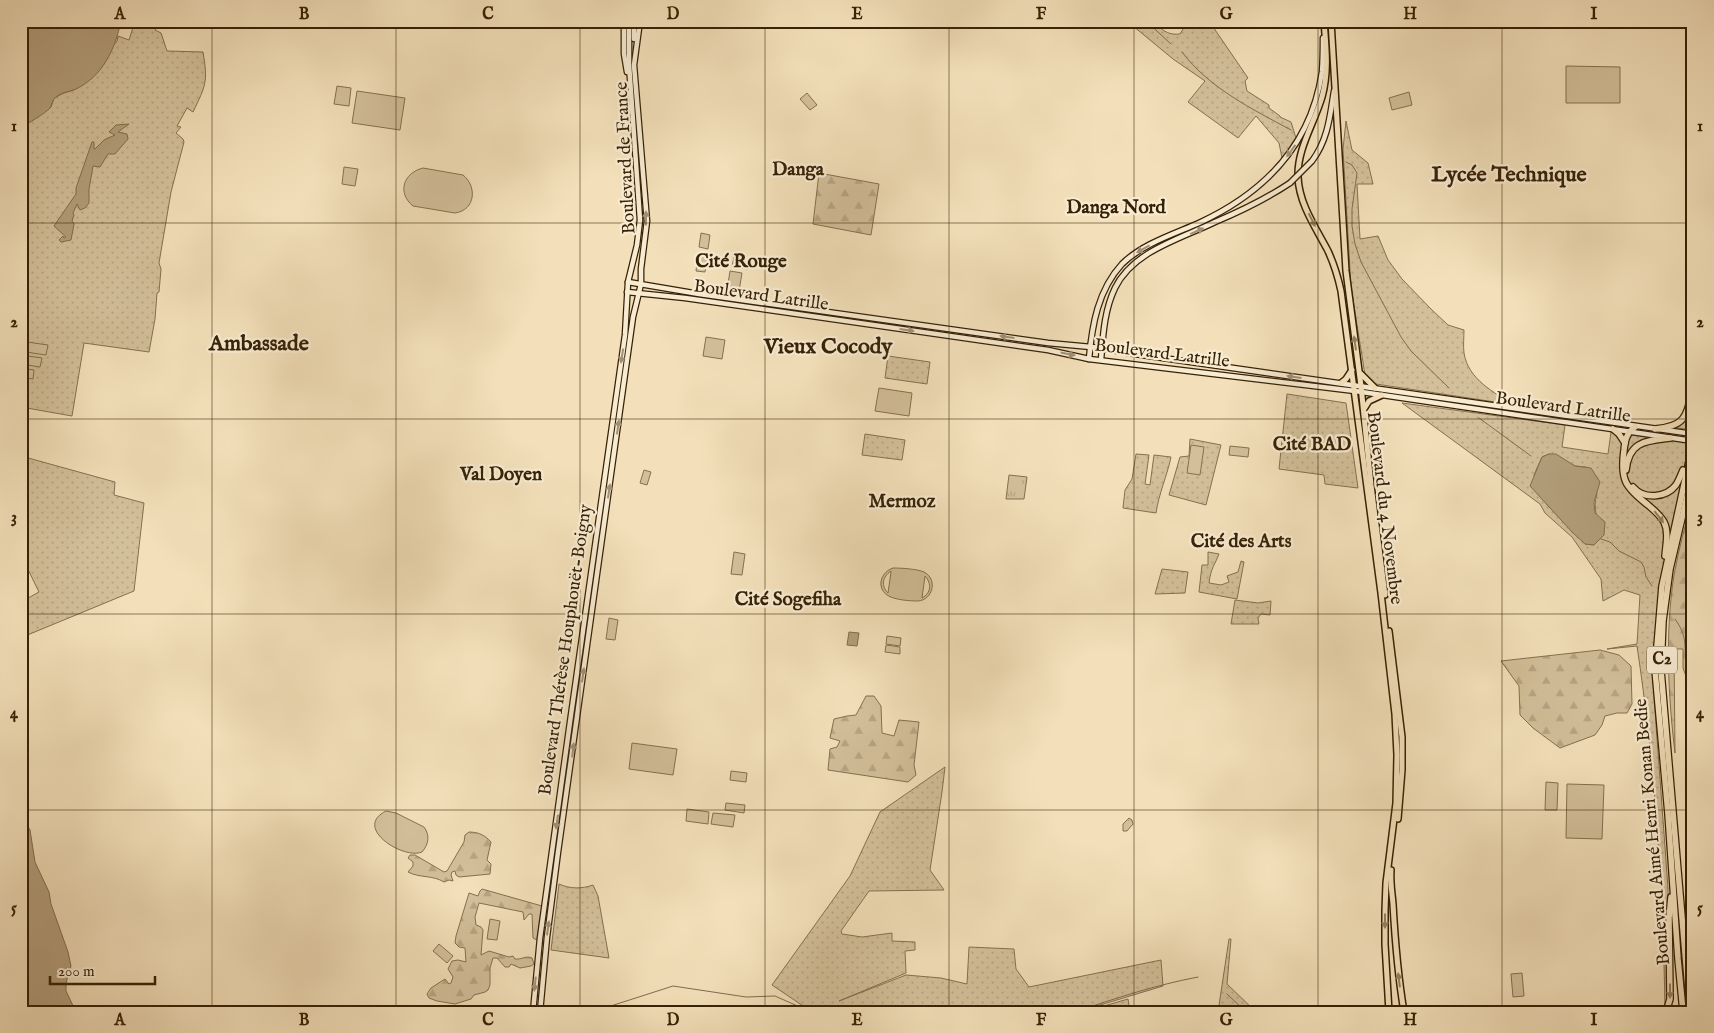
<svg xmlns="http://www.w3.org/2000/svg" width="1714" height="1033" font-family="'IM FELL English',serif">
  <defs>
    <pattern id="grass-dots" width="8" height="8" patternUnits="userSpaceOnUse" patternTransform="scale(1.25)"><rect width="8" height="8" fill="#d3c09b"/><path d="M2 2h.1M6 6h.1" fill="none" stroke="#b6a584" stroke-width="1.8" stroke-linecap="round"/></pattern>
    <pattern id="forest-firs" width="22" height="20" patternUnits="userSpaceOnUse" patternTransform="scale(1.25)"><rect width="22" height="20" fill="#d3c09b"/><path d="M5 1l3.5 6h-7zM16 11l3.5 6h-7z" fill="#b6a584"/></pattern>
    <pattern id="park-tufts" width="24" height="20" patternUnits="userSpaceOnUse" patternTransform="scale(1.25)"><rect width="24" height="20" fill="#d3c09b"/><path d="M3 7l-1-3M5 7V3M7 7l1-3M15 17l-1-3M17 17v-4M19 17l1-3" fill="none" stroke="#b6a584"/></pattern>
  </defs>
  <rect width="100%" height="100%" fill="#f3e0ba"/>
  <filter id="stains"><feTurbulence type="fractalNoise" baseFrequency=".004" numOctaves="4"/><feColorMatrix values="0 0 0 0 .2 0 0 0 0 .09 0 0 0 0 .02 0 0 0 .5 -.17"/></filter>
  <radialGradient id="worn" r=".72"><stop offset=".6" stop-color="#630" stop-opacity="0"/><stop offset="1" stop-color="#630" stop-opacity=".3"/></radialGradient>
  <g fill="url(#grass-dots)" stroke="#857050" fill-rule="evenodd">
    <path d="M135 21H156L159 24 155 30 161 33 167 51 203 52C208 82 206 85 193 112L187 108 177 126 181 127 176 133 183 139 184 142 171 192 159 263 161 269 159 292 157 293 155 319 149 352 84 343 72 416 21 407V127L51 107 54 98 64 93 74 90 117 41 118 36 129 40Z"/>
    <path d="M1127 21H1160L1157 25C1165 32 1169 35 1180 34L1188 21H1209L1248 78 1245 81 1247 91 1269 105V108L1280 116V117L1291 122 1296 138 1288 151 1282 158 1279 143 1256 116 1238 138 1188 102 1205 81 1173 59Z"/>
    <path d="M1346 121 1352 150 1368 163 1373 184H1357L1360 239 1378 236 1388 260 1402 279 1431 309 1448 325 1464 330C1464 337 1463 346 1464 353 1468 379 1494 393 1515 405L1376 384 1370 382 1365 375 1351 287 1343 149Z"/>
    <path d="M888 356 930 362 927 384 885 378Z"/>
    <path d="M1693 392V422L1691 430 1672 427 1678 425Z"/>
    <path d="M1287 394 1346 403 1358 488 1325 484 1324 475 1279 469Z"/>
    <path d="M1402 403 1565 425 1562 447 1608 454 1611 432 1689 443 1659 591 1652 670 1668 888 1669 999 1665 1009C1663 887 1655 766 1637 646L1607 649 1637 644 1640 595 1624 590 1603 601 1601 579 1572 537 1545 513 1540 504ZM1549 454 1575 466 1586 467 1597 494C1592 509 1598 521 1604 535L1594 545 1585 544 1549 507 1541 497 1534 475 1542 457Z"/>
    <path d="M865 434 905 440 902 460 862 455Z"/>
    <path d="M1190 439 1221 445 1206 505 1169 495 1180 457 1189 456Z"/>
    <path d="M1136 454 1149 455 1145 484 1150 485 1154 455 1171 457C1167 476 1159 493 1156 513L1123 508 1125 490 1132 479Z"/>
    <path d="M21 456 115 482 114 495 144 503 134 591 25 636 21 627V602L39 592 21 555Z"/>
    <path d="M1208 552 1219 554C1215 565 1211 567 1209 583L1221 585 1229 582 1227 576 1238 572 1241 561 1244 562 1237 599 1199 592 1202 565H1208Z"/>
    <path d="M1162 569 1188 572 1185 593 1155 594Z"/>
    <path d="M1235 600 1258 603 1271 601 1270 615 1261 614 1258 618 1259 624H1231Z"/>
    <path d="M945 767 942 792 930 870 944 890 869 891 841 931 842 934 862 937 892 933V941L915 942V950L905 951 906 973 839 1001 906 975 941 978 967 984 969 947 1014 949 1016 969 1029 987 1161 960 1163 986 1077 1012H812L772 985 850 876 880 812Z"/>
    <path d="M559 884C570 889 582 889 593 885L598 896 609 958 551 950Z"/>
    <path d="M1229 939H1231L1227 984 1256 1012H1218Z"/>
    <path d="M1128 999 1130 1012H1083Z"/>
  </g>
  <g fill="url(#forest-firs)" stroke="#857050">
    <path d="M819 173 879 184 871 235 813 224Z"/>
    <path d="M1693 496V564L1689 576 1693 595V695L1683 668V649H1674L1675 753C1668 695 1665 633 1674 575 1679 548 1686 522 1693 496Z"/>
    <path d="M1600 650 1619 655 1631 666 1632 704 1627 713H1617L1605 716 1602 725 1595 735 1560 748 1533 728 1520 715 1519 686 1501 661Z"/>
    <path d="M866 696H874L881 706 882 733 894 736 899 720 919 722 914 765 916 775 908 782 828 770 830 749 837 747 840 741 830 738 834 719 847 716 856 715Z"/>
    <path d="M469 832C478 832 485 835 491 842L487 860 491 864 490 874 459 877 456 875 455 871 452 872 451 875 453 881 449 880 444 882C433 875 419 878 408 872L413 866V862L408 858 410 855H415L444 872 447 871 464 842 465 835Z"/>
    <path d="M482 889 542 906 537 940 533 938 532 914H529L524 920 523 912 479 903 475 917 476 925 481 927 483 930 481 955 489 951 509 957 513 956 515 959C521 960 526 955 532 958L534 964 531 966 520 968 511 964 509 967H505L497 958H493L490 968V985L488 990 485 992 474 995 471 999 455 1004 437 1001 429 998 427 994 431 988 445 979 449 984 451 983 453 977 448 969 452 961 458 960 466 962 465 948 459 947 455 943 456 936 469 893 478 896 480 891Z"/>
  </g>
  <g fill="url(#park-tufts)" stroke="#857050">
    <path d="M1009 475 1027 477 1024 499H1006Z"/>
    <path d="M1129 818 1132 820 1133 824 1127 831H1123V824Z"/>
  </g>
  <g fill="#d3c09b" stroke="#857050" fill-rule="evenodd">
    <path d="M1566 66 1620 67V103H1566Z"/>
    <path d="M337 86 351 88 349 106 334 104Z"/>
    <path d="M357 91 405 98 400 130 352 123Z"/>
    <path d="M1409 92 1412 105 1392 110 1389 98Z"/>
    <path d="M807 93 817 105 810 110 800 99Z"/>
    <path d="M344 167 358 169 355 186 342 184Z"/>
    <path d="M423 168 463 175C477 186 476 210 455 213L413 206C397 193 403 173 423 168Z"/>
    <path d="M701 233 710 235 708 249 699 247Z"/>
    <path d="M698 254 707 255 705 272 696 271Z"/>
    <path d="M734 257 749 259 748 269 732 267Z"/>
    <path d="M730 271 742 273 739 291 727 290Z"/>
    <path d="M706 337 725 340 722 359 703 356Z"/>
    <path d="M27 342 48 345 46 355 26 352Z"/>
    <path d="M21 355 42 358 40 367 21 364Z"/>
    <path d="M21 368 34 370 33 379 21 377Z"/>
    <path d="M879 388 912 393 909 416 875 411Z"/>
    <path d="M1191 445 1204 447 1200 475 1187 473Z"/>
    <path d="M1230 446 1249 448 1248 457 1229 455Z"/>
    <path d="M644 470 651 472 647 485 640 483Z"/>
    <path d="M734 552 745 554 742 575 731 574Z"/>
    <path d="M893 568C902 568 917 569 924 572 938 579 933 600 918 601 910 601 894 600 887 595 876 587 881 572 893 568ZM891 571V572L888 593C881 586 882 577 891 571ZM925 576C932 584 931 593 922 598Z"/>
    <path d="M609 618 618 620 615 640 606 639Z"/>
    <path d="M887 636 901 638 900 646 886 644Z"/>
    <path d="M886 645 900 647V654L885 652Z"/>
    <path d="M632 743 677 749 673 775 629 769Z"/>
    <path d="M731 771 747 773 746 782 730 780Z"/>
    <path d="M1546 782 1558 783 1557 810H1545Z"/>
    <path d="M1567 784 1604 785 1602 839 1566 838Z"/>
    <path d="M726 803 745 805 744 813 725 810Z"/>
    <path d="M687 809 709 812 708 824 686 821Z"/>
    <path d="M386 811 396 813 424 827C430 835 429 844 422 852 404 860 352 828 386 811Z"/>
    <path d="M713 813 735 815 733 827 711 824Z"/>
    <path d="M490 919 500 921 497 940 487 939Z"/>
    <path d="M439 944 453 956 447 963 433 951Z"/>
    <path d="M1522 973 1524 996 1513 997 1511 974Z"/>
  </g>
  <g fill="#b39f7c" stroke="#816d4c">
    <path d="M21 21H121C115 49 103 76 76 89 69 92 61 92 55 98 52 100 52 105 50 108 46 113 27 124 21 127Z"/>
    <path d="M129 124 118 132 127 134 128 139 115 154H108L100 167 93 166 89 189V203L85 208 80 210 77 204 73 213 74 215 72 221 74 224 71 240 61 242 59 240 63 236 64 238 66 237 54 226 76 194V188L92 142H94V149H95L104 140 115 135 109 132 116 125Z"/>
    <path d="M1549 454H1556L1575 466 1591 468 1600 482 1594 502 1595 513 1605 522 1604 535 1594 545 1585 544 1572 532 1530 486 1542 457Z"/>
    <path d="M849 632 859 633 857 646 847 645Z"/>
    <path d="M21 815 30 830 35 862 49 892 51 904 68 952 71 966 66 983V991L76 1012H21Z"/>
  </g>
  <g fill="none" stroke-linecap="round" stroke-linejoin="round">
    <g stroke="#816d4c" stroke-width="1">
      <path d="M1146 21 1171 44"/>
      <path d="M1182 52C1209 88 1252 109 1291 130"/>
      <path d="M1346 162 1352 165 1357 173 1352 209V226L1355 244 1361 262 1401 337 1411 351 1449 388"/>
      <path d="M1479 418 1531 456"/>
      <path d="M1601 539 1610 542 1619 551 1641 562 1644 567 1646 577 1652 586"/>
      <path d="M1675 619C1688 637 1684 645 1686 665 1686 673 1690 681 1693 689"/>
      <path d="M1227 994 1246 1012"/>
      <path d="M592 1012 673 986 746 997 775 996 811 1012"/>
      <path d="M1075 1012C1116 998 1156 985 1198 977"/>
    </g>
    <defs>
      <g id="secondary">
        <path d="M624 21V54L627 72"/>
        <path d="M634 21V39"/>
        <path d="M1312 161C1328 140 1330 116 1334 91"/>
        <path d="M628 282 699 294 1048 343 1102 348 1128 353 1693 434"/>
        <path d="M627 292 685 298 1048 350 1089 359 1355 391 1693 441"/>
        <path d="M1089 359C1092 325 1098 290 1122 264 1142 244 1174 234 1199 223 1264 193 1311 145 1322 72 1323 60 1323 49 1323 38"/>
        <path d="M1101 360C1103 336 1104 311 1115 288 1133 251 1180 239 1215 222 1241 211 1266 199 1290 183"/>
        <path d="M533 1012 540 938 570 722 625 335 628 282 637 245 640 220 629 64V21"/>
        <path d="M540 1012 547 937 558 852 633 317 641 284V269L647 221 634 65 640 21"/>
      </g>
      <g id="primary">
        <path d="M1324 21C1326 47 1329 72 1322 97 1314 124 1297 149 1298 177 1299 204 1316 228 1328 251 1334 264 1338 277 1341 291L1381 593 1395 714 1397 755 1396 803 1386 883 1385 911V944L1389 1012"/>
        <path d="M1331 21 1346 271 1361 386 1371 485 1385 595"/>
        <path d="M1361 374 1375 388"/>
        <path d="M1341 383 1346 379 1352 370"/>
        <path d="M1364 409 1369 401 1382 395"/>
        <path d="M1389 631 1402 737V770L1398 819"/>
        <path d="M1391 870C1390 882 1392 892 1393 904 1395 940 1398 976 1404 1012"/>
      </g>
      <g id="highway">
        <path d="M1635 427C1627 432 1625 440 1624 450 1620 480 1625 487 1648 505 1654 510 1660 515 1664 522 1669 532 1666 545 1665 556"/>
        <path d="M1613 429 1619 434 1625 443"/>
        <path d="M1655 429C1687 426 1686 416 1693 388"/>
        <path d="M1626 470C1629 441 1646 441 1670 438"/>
        <path d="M1633 487C1644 500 1666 498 1676 485 1679 480 1681 475 1683 470"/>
        <path d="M1686 935 1693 960"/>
        <path d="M1666 1012 1670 999 1669 918 1671 897"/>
        <path d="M1683 1012 1678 959 1668 814 1655 670 1662 586 1693 443"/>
        <path d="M1690 1012 1661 670 1663 621 1670 569 1693 471"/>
      </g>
    </defs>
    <use href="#secondary" stroke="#372105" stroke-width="7"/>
    <use href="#primary" stroke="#372105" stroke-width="8"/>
    <use href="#highway" stroke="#372105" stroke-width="8"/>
    <use href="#secondary" stroke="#f7ebd2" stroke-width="4.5"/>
    <use href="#primary" stroke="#f3e0ba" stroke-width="5"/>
    <use href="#highway" stroke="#f3e0ba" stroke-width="5.5"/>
    <defs>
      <path id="secondary-bridge" d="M1290 183 1312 161"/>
    </defs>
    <use href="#secondary-bridge" stroke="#372105" stroke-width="7" stroke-linecap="butt"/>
    <use href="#secondary-bridge" stroke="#f7ebd2" stroke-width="4.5"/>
  </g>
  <defs><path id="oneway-solid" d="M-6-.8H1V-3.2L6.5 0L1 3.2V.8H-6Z" transform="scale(1.25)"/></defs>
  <g fill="#a19076">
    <use href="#oneway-solid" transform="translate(1291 151) rotate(126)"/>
    <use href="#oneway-solid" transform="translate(646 218) rotate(-90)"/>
    <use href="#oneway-solid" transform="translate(1197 231) rotate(-24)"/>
    <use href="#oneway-solid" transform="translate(1143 249) rotate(151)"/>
    <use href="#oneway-solid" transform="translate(907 330) rotate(8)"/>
    <use href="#oneway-solid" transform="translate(1007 337) rotate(-172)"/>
    <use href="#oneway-solid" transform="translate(1068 354) rotate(11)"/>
    <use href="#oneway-solid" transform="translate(622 356) rotate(99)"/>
    <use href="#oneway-solid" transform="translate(1294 377) rotate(-172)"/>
    <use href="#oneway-solid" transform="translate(618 427) rotate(-82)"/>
    <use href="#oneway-solid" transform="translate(609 491) rotate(-82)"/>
    <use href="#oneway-solid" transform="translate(583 675) rotate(-82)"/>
    <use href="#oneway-solid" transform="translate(573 750) rotate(-84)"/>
    <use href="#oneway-solid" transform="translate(557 822) rotate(98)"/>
    <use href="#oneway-solid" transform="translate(548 928) rotate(-82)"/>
    <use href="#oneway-solid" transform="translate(535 984) rotate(96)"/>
  </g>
  <g fill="#958060">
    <use href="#oneway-solid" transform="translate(1312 220) rotate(63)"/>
    <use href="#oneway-solid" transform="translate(1355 343) rotate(-98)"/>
    <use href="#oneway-solid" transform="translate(1659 517) rotate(52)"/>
    <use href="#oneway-solid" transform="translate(1385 921) rotate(90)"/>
    <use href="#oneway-solid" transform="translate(1399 980) rotate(-97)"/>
    <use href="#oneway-solid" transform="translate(1670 991) rotate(90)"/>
  </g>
  <path fill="none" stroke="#372105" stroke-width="1" stroke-opacity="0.55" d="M212 21V1012M396 21V1012M580 21V1012M765 21V1012M949 21V1012M1134 21V1012M1318 21V1012M1502 21V1012M21 223H1693M21 419H1693M21 614H1693M21 810H1693"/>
  <g text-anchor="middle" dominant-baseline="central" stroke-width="4.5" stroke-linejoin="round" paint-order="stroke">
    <rect fill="#f7ebd2" stroke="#715e42" stroke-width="1" x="1647" y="646.5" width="30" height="27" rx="4"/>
    <g font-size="16" font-weight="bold" fill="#372105">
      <text x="1662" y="660">C2</text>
    </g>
    <g font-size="18" fill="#372105" stroke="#f7ebd2">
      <text transform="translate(626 158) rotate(-93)">Boulevard de France</text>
      <text transform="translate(761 296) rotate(8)">Boulevard Latrille</text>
      <text transform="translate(1162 354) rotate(7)">Boulevard Latrille</text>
      <text transform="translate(1563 408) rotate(8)">Boulevard Latrille</text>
      <text transform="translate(1384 508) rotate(83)">Boulevard du 4 Novembre</text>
      <text transform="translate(566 650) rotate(-82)">Boulevard Thérèse Houphouët-Boigny</text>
      <text transform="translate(1653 832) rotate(-95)">Boulevard Aimé Henri Konan Bedie</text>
    </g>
    <g font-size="19" font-weight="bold" fill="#372105" stroke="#f7ebd2">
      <text x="798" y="170">Danga</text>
      <text x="1116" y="208">Danga Nord</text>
      <text x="741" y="262">Cité Rouge</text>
      <text x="1312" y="445">Cité BAD</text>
      <text x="501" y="475">Val Doyen</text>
      <text x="902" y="502">Mermoz</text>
      <text x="1241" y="542">Cité des Arts</text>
      <text x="788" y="600">Cité Sogefiha</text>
    </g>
    <g font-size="22" font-weight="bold" fill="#372105" stroke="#f7ebd2">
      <text x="1509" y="175">Lycée Technique</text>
      <text x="259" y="344">Ambassade</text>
      <text x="828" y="347">Vieux Cocody</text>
    </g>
  </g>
  <rect width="1714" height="1033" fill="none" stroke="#f3e0ba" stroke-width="55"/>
  <path d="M50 976v8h105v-8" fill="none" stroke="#372105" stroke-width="2.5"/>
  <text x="58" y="976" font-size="15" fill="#372105" stroke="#f7ebd2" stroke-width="4" paint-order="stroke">200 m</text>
  <rect x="28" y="28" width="1658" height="978" fill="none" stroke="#372105" stroke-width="2"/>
  <g font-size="16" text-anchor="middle" font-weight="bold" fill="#372105">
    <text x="120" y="19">A</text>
    <text x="304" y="19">B</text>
    <text x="488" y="19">C</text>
    <text x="673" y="19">D</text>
    <text x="857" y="19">E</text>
    <text x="1041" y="19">F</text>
    <text x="1226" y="19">G</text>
    <text x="1410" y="19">H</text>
    <text x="1594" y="19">I</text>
    <text x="14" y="131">1</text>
    <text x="1700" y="131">1</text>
    <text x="14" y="327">2</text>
    <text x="1700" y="327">2</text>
    <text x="14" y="522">3</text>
    <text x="1700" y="522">3</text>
    <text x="14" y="718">4</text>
    <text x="1700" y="718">4</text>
    <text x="14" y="913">5</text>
    <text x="1700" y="913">5</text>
    <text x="120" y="1025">A</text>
    <text x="304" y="1025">B</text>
    <text x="488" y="1025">C</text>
    <text x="673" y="1025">D</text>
    <text x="857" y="1025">E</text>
    <text x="1041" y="1025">F</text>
    <text x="1226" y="1025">G</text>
    <text x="1410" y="1025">H</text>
    <text x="1594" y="1025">I</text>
  </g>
  <rect width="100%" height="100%" filter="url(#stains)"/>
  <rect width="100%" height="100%" fill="url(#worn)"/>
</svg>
